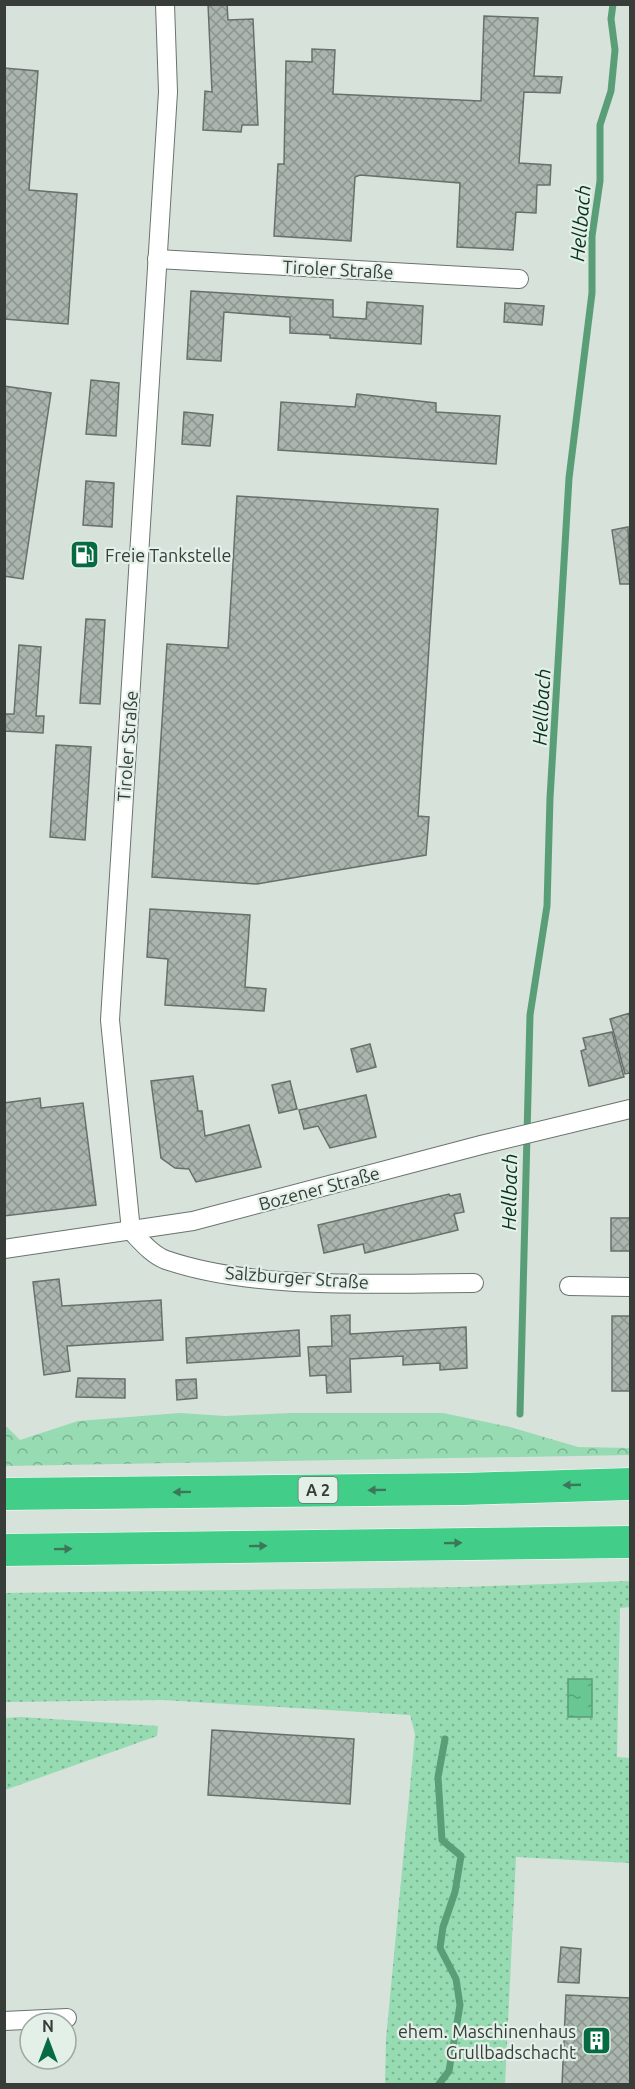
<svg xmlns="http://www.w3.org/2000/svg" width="635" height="2089" font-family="Ubuntu,sans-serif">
  <defs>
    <pattern id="grass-dots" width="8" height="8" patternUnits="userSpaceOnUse" patternTransform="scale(1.5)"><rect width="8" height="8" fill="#97dbb2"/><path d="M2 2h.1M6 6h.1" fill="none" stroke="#7cb392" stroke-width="1.8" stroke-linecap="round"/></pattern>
    <pattern id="forest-crowns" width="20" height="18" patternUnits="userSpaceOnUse" patternTransform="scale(1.5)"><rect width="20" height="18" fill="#97dbb2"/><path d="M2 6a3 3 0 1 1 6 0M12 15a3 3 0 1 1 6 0" fill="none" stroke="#7cb392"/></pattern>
    <pattern id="water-ripples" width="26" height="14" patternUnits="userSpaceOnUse" patternTransform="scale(1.5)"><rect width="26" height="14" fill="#68c792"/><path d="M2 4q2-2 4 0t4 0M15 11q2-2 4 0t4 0" fill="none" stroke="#57a378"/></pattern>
    <pattern id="building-cross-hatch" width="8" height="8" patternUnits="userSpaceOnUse" patternTransform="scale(1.5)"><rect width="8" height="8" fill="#a9b5ad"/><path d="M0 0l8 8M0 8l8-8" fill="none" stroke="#8b948e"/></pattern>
  </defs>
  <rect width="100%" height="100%" fill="#d6e2da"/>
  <g fill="url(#grass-dots)">
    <path d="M630 1581V1607L620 1608 617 1757 630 1758V1863L516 1857 505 2084H385L386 2039 415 1734 410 1715 163 1700 5 1702 4 1593 465 1587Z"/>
    <path d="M21 1717 158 1726 157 1736 5 1790V1718Z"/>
  </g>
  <path fill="url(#forest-crowns)" d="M180 1413 225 1416 290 1413H443L510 1427 578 1447 630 1448V1455L5 1466V1425L20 1440 78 1421Z"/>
  <rect fill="url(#water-ripples)" stroke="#5a9e78" stroke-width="1.5" x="568" y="1679" width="24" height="38"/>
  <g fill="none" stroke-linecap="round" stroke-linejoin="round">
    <g stroke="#5a9e78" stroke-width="7">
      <path d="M520 1414 530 1015 547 906 550 798 569 478 592 293V236L600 181V125L611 91 615 50 611 19 613 4"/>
      <path d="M439 2084 449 2071 460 2005 456 1979 440 1948 443 1927 455 1892 461 1856 442 1840 438 1777 445 1739"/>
    </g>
  </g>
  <g fill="url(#building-cross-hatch)" stroke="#66716a" stroke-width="1.5">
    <path d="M208 4H227L228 20 253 19 258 125H242L241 132 203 130 205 91 212 92Z"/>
    <path d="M484 16 538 18 534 76 562 77 560 93 524 92 519 163 551 165 550 185H537L536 213 516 212 513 250 457 247 460 183 360 175 355 177 351 241 274 236 278 164H284L286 61 312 62V49L335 50 333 94 481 101Z"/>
    <path d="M4 68 38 71 29 190 77 194 68 324 4 319Z"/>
    <path d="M191 291 333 300V317L366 319 367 302 423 306 421 344 330 338V335L290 333V317L224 312 221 361 187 359Z"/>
    <path d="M505 303 544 306 542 325 504 322Z"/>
    <path d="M91 380 119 383 116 436 86 434Z"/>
    <path d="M4 386 51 393 23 579 4 576Z"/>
    <path d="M357 394 436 403V412L500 416 496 464 278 450 281 402 355 407Z"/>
    <path d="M184 412 213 415 210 446 182 444Z"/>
    <path d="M86 481 114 483 112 527 83 525Z"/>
    <path d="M237 496 438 509 418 816 429 817 426 855 257 884 152 877 167 644 228 648Z"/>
    <path d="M628 527 630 584H620L612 530Z"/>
    <path d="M86 619 105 620 100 704 80 703Z"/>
    <path d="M19 645 41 647 36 716H44L43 733 4 731V714H14Z"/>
    <path d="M56 745 91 747 85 840 50 837Z"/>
    <path d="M150 909 250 915 245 987 266 989 264 1011 165 1005 168 959 147 957Z"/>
    <path d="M630 1013V1073L625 1074 610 1019Z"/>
    <path d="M612 1032 624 1077 589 1086 581 1051 586 1049 583 1038Z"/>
    <path d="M370 1044 376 1067 357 1072 351 1049Z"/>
    <path d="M193 1076 198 1111H202L205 1136 249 1125 261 1167 196 1182 189 1169 175 1168 161 1158 151 1081Z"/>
    <path d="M290 1081 297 1109 279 1113 272 1085Z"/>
    <path d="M366 1095 376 1137 330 1148 318 1126 304 1129 299 1110Z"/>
    <path d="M40 1098 41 1108 83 1103 96 1205 4 1216V1103Z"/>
    <path d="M449 1194 450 1196 460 1194 464 1212 454 1214 458 1230 365 1253 363 1244 324 1253 318 1225Z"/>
    <rect x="611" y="1218" width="19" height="33"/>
    <path d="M59 1279 62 1306 161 1300 163 1340 67 1346 70 1371 44 1375 33 1282Z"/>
    <path d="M350 1315V1334L466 1327 467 1368 440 1370V1363L403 1365V1356L350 1359 351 1392 327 1393 326 1375 310 1376 308 1347 332 1346 331 1316Z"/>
    <rect x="612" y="1316" width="18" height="75"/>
    <path d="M299 1330 300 1356 187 1363 186 1338Z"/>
    <path d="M78 1378 125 1379V1398L76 1397Z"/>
    <path d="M196 1379 197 1398 177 1400 176 1380Z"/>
    <path d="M212 1730 354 1739 350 1804 208 1795Z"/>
    <path d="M561 1947 581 1949 579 1983 558 1982Z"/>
    <path d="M566 1995 630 1998V2085H562Z"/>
  </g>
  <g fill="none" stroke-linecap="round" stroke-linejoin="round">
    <defs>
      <g id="street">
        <path d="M165 4 168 92 110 1020 131 1231C141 1241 152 1255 166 1260 257 1291 378 1283 474 1283"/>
        <path d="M157 259 519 279"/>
        <path d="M4 1249 193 1221 481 1145 630 1109"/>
        <path d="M569 1286 630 1287"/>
        <path d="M4 2021 67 2018"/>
      </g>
      <g id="highway">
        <path d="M4 1494 464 1489 630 1484"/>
        <path d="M4 1550 630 1542"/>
      </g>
    </defs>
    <use href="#street" stroke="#69746d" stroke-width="20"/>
    <use href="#highway" stroke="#fff" stroke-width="33"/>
    <use href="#street" stroke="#fff" stroke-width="18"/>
    <use href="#highway" stroke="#42ce89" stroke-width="32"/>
  </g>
  <defs><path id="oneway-solid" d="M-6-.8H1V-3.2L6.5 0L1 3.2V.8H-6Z" transform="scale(1.5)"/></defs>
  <g fill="#3c775a">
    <use href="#oneway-solid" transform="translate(572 1485) rotate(178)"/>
    <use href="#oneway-solid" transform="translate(377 1490) rotate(179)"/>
    <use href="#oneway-solid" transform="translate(182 1492) rotate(179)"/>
    <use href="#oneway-solid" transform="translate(453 1543) rotate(-1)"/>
    <use href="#oneway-solid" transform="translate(258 1546) rotate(-1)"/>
    <use href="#oneway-solid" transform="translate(63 1549) rotate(-1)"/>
  </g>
  <defs>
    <symbol id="fuel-square" viewBox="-11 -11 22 22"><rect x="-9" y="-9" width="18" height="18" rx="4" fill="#066b41" stroke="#e3f0e7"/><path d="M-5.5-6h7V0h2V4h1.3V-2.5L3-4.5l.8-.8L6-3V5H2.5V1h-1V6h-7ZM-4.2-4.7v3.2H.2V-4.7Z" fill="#fff"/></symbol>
    <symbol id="building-square" viewBox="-11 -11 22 22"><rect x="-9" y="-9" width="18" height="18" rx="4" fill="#066b41" stroke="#e3f0e7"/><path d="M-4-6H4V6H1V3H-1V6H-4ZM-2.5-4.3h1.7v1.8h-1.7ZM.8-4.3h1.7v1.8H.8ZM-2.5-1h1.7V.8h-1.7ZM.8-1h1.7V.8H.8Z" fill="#fff"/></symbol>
  </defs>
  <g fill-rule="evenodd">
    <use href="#fuel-square" x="68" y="538" width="33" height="33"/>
    <use href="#building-square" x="580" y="2024" width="33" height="33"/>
  </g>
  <g text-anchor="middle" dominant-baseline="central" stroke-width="4.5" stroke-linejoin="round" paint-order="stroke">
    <rect fill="#e3f0e7" stroke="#6b736e" stroke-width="1.5" x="298.5" y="1477" width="39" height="26" rx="4.5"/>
    <g font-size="16" font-weight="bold" fill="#383d3a">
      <text x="318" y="1490">A 2</text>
    </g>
    <g font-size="18" fill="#383d3a" stroke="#e3f0e7">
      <text transform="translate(338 269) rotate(3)">Tiroler Straße</text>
      <text transform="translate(127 746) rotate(-86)">Tiroler Straße</text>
      <text transform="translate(319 1188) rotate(-15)">Bozener Straße</text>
      <text transform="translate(297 1277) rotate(4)">Salzburger Straße</text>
    </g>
    <g font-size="18" fill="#383d3a" stroke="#e3f0e7" text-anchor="start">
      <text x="105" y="555">Freie Tankstelle</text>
      <text x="576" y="2031" text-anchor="end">ehem. Maschinenhaus<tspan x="576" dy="21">Grullbadschacht</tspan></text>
    </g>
    <g font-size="20" font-style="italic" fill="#07321e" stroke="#e3f0e7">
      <text transform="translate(580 223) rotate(-85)">Hellbach</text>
      <text transform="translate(541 707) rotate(-87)">Hellbach</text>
      <text transform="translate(509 1192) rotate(-89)">Hellbach</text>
    </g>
  </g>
  <rect width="635" height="2089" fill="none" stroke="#383d3a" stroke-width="12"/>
  <g transform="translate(48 2041)"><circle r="28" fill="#e3f0e7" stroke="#9fa8a2" stroke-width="1.5"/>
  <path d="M0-4.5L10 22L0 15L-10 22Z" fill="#066b41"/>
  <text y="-9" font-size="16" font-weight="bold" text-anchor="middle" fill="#383d3a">N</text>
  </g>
</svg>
